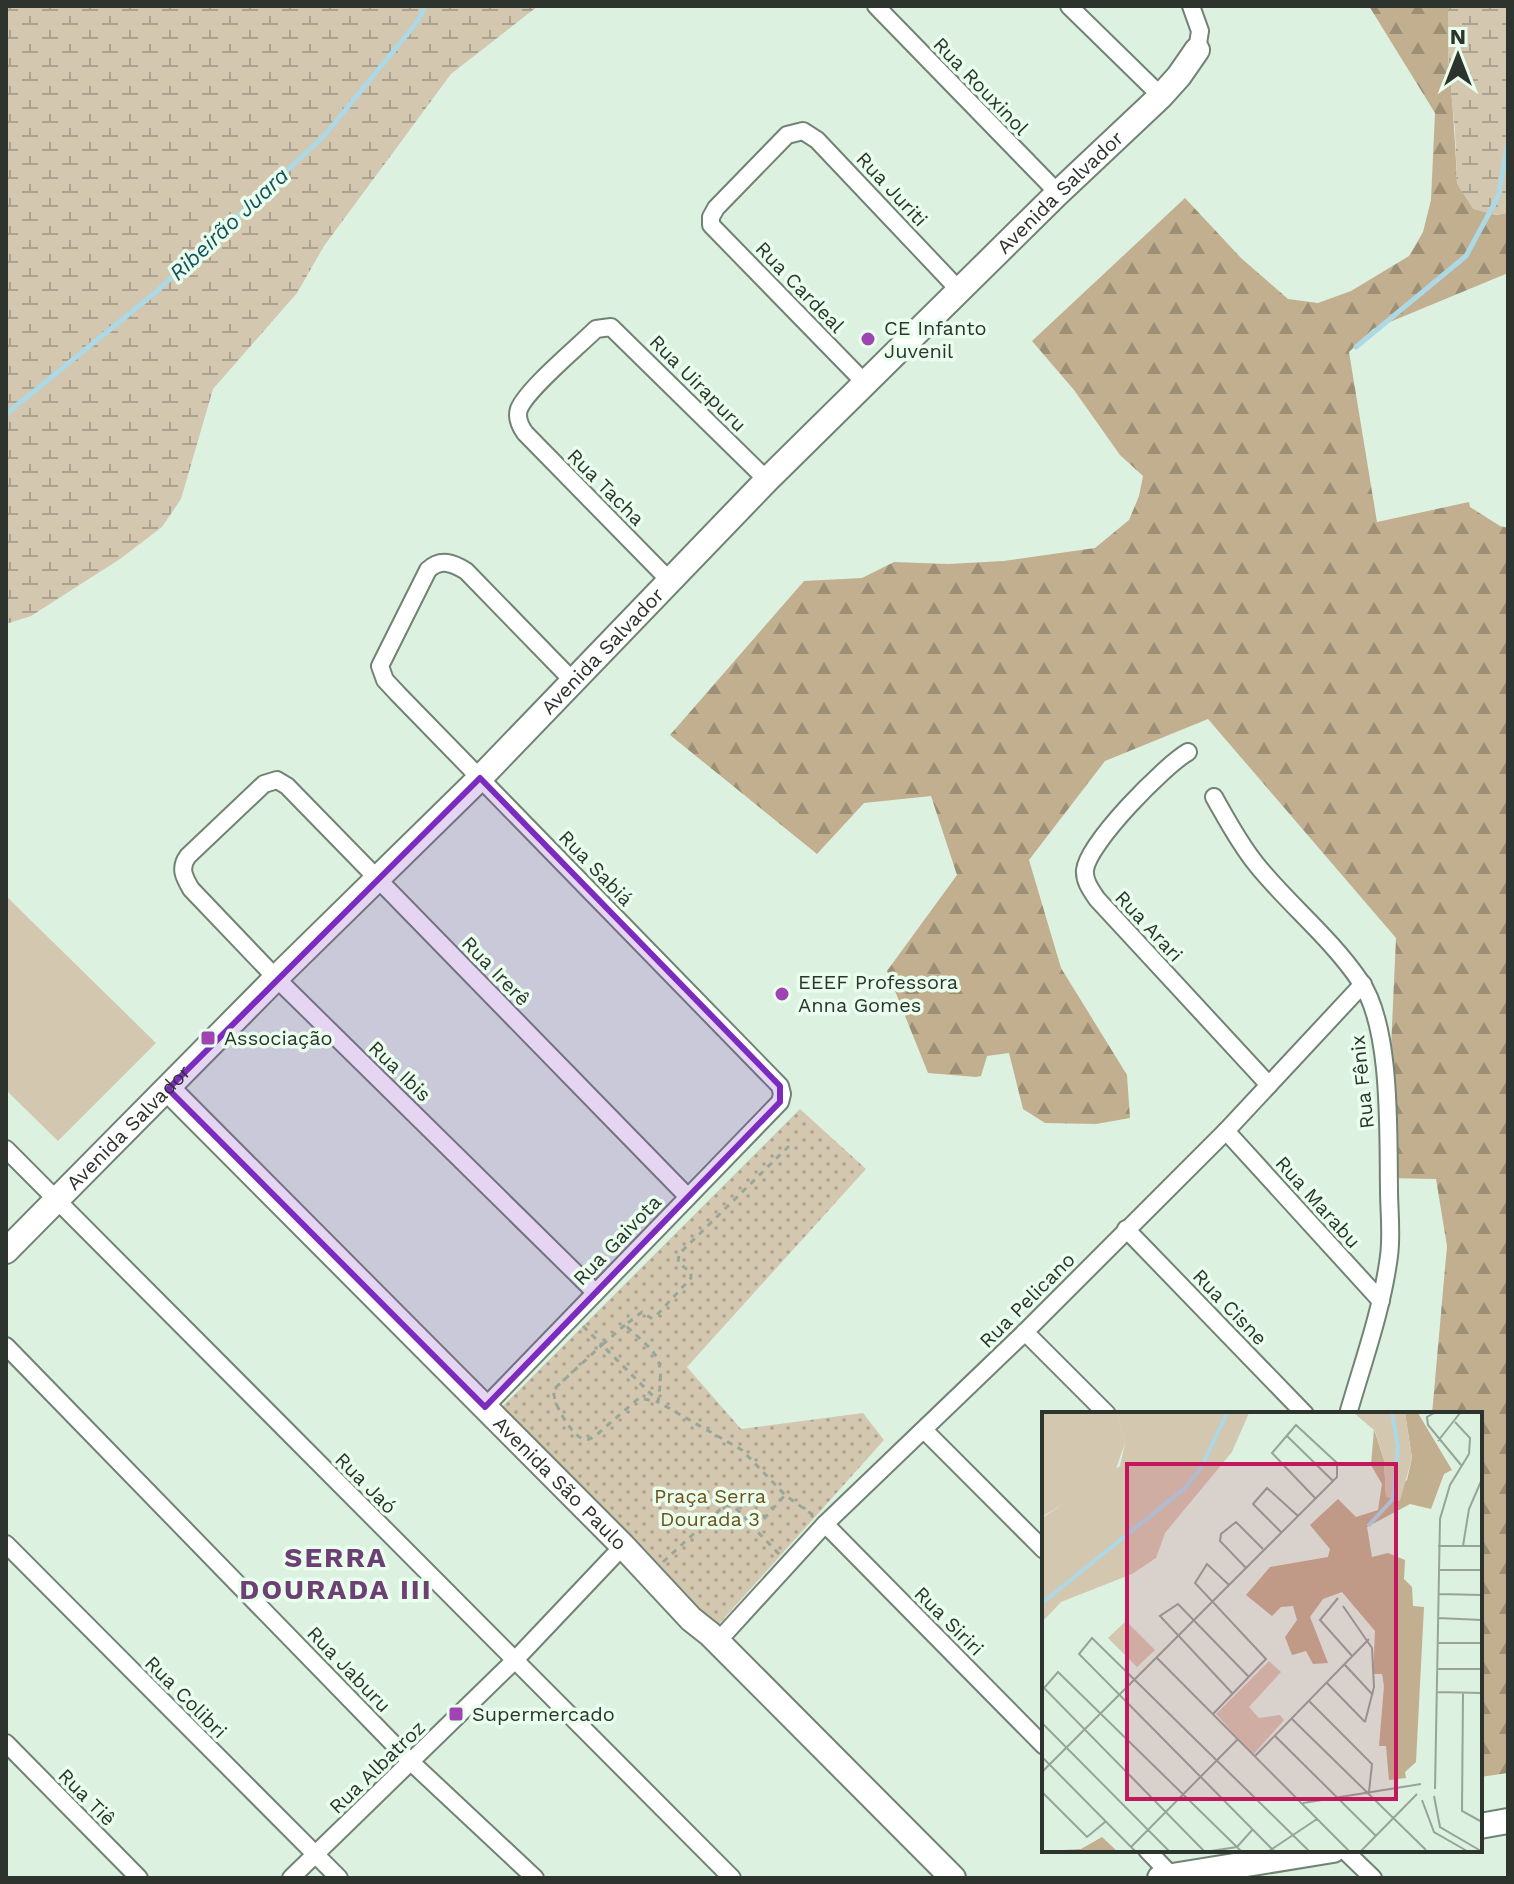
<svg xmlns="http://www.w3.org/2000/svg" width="1514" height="1884" font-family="'Work Sans',sans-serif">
  <defs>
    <pattern id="forest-firs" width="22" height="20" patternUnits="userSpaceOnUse" patternTransform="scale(2)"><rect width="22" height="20" fill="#c1af8f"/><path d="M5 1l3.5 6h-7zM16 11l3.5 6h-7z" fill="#9d8f75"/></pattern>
    <pattern id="wetland-marsh" width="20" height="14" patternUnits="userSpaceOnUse" patternTransform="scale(2)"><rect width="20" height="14" fill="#d3c7b0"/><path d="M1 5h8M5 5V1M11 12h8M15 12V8" fill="none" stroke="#aba290"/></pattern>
    <pattern id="park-dots" width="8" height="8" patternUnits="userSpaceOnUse" patternTransform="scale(2)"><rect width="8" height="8" fill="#d3c7b0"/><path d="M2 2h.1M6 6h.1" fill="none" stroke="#aba290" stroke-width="1.8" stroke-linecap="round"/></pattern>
  </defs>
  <rect width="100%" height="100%" fill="#ddf1e0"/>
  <path fill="#d3c7b0" d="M6 896 156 1043 58 1141 6 1090Z"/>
  <path fill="url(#forest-firs)" d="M1369 6H1448C1448 65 1455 124 1457 183L1495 215 1508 213V273L1373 329 1349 352 1377 522 1469 502 1470 507 1500 526 1508 528V1773L1480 1777V1414H1432L1447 1246 1436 1179 1385 1178 1396 938 1208 719 1105 761 1029 860 1061 968 1127 1075 1130 1118 1096 1124 1045 1123 1023 1109 1009 1053 987 1056 981 1076 976 1077 928 1073 887 971 957 875 931 796 864 803 817 854 670 735 804 581 862 578 894 562 948 564 1003 561 1095 548 1129 520 1139 496 1143 476 1120 455 1074 390 1032 341 1185 198 1241 258 1288 299 1318 303 1351 291 1409 256 1423 232 1431 200 1435 113Z"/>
  <g fill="url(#wetland-marsh)">
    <path d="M6 6H538L451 74 324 246 297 293 213 389 181 499 162 527 120 559 31 616 6 624Z"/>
    <path d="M1448 6H1508V213L1495 215 1473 209 1457 184 1455 130 1448 62Z"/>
  </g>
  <path fill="url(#park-dots)" d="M800 1109 866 1169 687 1367 741 1429 863 1413 884 1440 710 1634 502 1407Z"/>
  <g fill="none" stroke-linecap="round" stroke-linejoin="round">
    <g stroke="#add8e5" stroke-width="5">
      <path d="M1356 347 1466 256 1498 197 1508 143"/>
      <path d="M6 414 156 292 324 136 418 21 425 6"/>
    </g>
    <defs>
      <g id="street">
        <path d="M876 6 1058 193"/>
        <path d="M1069 6 1161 96"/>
        <path d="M1191 6 1200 31 1197 50"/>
        <path d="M866 384 711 225V217L716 208 787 135 803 131 817 140 960 291"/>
        <path d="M671 582 525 433C520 426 516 418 519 409 527 389 579 346 596 329L611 327 767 480"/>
        <path d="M1188 752C1164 766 1088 843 1085 870 1084 881 1091 890 1097 899L1269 1085"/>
        <path d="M1214 797C1227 820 1239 843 1256 864 1289 905 1330 937 1360 981 1392 1026 1388 1134 1389 1189 1389 1211 1392 1234 1389 1256 1382 1310 1363 1362 1348 1414"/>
        <path d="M1226 1131 1381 1301"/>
        <path d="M6 1149 732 1878"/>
        <path d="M1126 1229 1305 1414"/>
        <path d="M595 1292 276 978 191 889C184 877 179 868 188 856L264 784 277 780 287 786 687 1196"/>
        <path d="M1025 1332 1107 1414"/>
        <path d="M6 1346 411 1762 535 1878"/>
        <path d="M485 1407 780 1102 782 1094 780 1086 398 694 385 680 380 666 428 570C441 558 453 563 466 571L573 681"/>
        <path d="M924 1430 1044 1550"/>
        <path d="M825 1524 1044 1746"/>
        <path d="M6 1544 339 1878"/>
        <path d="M718 1641 825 1524 1025 1332 1226 1131 1363 984"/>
        <path d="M6 1743 139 1878"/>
        <path d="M1147 1850 1174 1878"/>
        <path d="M1344 1850 1373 1878"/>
        <path d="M291 1878 514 1661 623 1546"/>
      </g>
      <g id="secondary">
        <path id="s1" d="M168 1089 623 1546 691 1619 710 1634 953 1878"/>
        <path id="s2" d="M6 1251 276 978 480 778 767 480 1058 193 1161 96 1179 76 1197 50"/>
        <path d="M1480 1826 1508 1821"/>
        <path d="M1160 1878 1333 1850"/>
      </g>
    </defs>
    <use href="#street" stroke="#718374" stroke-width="20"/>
    <use href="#secondary" stroke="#718374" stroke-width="28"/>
    <g stroke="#98a79a" stroke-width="3" stroke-dasharray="6 6" stroke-linecap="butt">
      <path d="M789 1146 679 1254 678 1262 691 1273V1278L655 1317 651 1318 642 1312 625 1325C658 1356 665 1354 658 1402L742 1450 785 1495 813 1515"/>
      <path d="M625 1325 602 1345 656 1399"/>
      <path d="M583 1326 602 1345 554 1389C551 1401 570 1432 581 1438 586 1441 589 1439 594 1437L639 1398 658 1402"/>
      <path d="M779 1554 755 1529 785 1495"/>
      <path d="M663 1562 725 1505 735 1507 755 1529"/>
    </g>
    <use href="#street" stroke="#fff" stroke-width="16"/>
    <use href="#secondary" stroke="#fff" stroke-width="24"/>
  </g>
  <path fill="#7b2cbf" fill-opacity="0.2" stroke="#7b2cbf" stroke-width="6" stroke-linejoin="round" d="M480 778 780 1086V1102L485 1407 168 1089Z"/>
  <g fill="#9e45b1" stroke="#eafeed" stroke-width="3">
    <circle cx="868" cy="339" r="8"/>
    <circle cx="782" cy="994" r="8"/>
    <rect x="200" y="1030" width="16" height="16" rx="4"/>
    <rect x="448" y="1706" width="16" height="16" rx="4"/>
  </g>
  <g text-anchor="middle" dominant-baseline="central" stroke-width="7" stroke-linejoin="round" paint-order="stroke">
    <g font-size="20" fill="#2c342d" stroke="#eafeed">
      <text transform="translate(981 86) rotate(46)">Rua Rouxinol</text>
      <text transform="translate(892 189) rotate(47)">Rua Juriti</text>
      <text stroke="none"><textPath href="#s2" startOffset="1494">Avenida Salvador</textPath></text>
      <text transform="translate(800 287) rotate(46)">Rua Cardeal</text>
      <text transform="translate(698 383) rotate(45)">Rua Uirapuru</text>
      <text transform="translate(606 487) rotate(45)">Rua Tacha</text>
      <text stroke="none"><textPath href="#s2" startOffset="846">Avenida Salvador</textPath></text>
      <text transform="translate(596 868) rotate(46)">Rua Sabiá</text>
      <text transform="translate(1149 926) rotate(47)">Rua Arari</text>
      <text transform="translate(496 971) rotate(46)">Rua Irerê</text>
      <text transform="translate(400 1071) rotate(44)">Rua Ibis</text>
      <text transform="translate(1362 1082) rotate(-96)">Rua Fênix</text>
      <text stroke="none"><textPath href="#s2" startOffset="174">Avenida Salvador</textPath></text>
      <text transform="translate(1318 1202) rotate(48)">Rua Marabu</text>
      <text transform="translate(617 1240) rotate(-46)">Rua Gaivota</text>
      <text transform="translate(1027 1300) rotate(-45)">Rua Pelicano</text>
      <text transform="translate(1230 1307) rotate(46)">Rua Cisne</text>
      <text transform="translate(366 1483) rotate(45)">Rua Jaó</text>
      <text stroke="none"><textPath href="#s1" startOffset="556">Avenida São Paulo</textPath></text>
      <text transform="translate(949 1621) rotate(45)">Rua Siriri</text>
      <text transform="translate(349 1669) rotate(46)">Rua Jaburu</text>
      <text transform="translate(186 1697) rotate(45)">Rua Colibri</text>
      <text transform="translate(377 1767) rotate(-44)">Rua Albatroz</text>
      <text transform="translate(87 1797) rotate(45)">Rua Tiê</text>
    </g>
    <g font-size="20" fill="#2c342d" stroke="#eafeed" text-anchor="start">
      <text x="884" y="328">CE Infanto<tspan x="884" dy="23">Juvenil</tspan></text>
      <text x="798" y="982">EEEF Professora<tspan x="798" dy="23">Anna Gomes</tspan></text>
      <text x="224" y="1038">Associação</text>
      <text x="472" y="1714">Supermercado</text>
    </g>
    <g font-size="20" fill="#6d521d" stroke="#eafeed">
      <text x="710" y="1496">Praça Serra<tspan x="710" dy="23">Dourada 3</tspan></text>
    </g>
    <g font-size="22" font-style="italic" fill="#15505e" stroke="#eafeed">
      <text transform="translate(229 224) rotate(-43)">Ribeirão Juara</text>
    </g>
    <g font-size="28" font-weight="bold" letter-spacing="2" fill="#6c3f75" stroke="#eafeed">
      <text x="336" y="1557">SERRA<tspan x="336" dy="32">DOURADA III</tspan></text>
    </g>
  </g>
  <g transform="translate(1042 1412)">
    <rect width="440" height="440" fill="#ddf1e0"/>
    <path d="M0 1H75L83 31 73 60 0 105ZM84 209 113 238 95 255 66 226Z" fill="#d3c7b0"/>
    <path d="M363 1H376L410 58 402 62 389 97 368 92 325 115 330 145 346 141 363 148 362 167 370 175 371 194 382 195 374 350 363 360 364 366 347 368 344 334H337L342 274 340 262H331L333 219 300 180 281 187 268 205 286 251 271 252 264 239 250 243 243 225 255 208 251 194 239 195 230 204 204 183 228 155 286 145 288 137 268 113 296 87 314 105 336 98 340 72 329 53 332 17 342 48 344 85 365 68 370 46ZM60 425 75 439H0L39 437Z" fill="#c1af8f"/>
    <path d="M75 1H207L190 40 123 121 114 146 90 162 19 190 0 210V106L78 54 83 31ZM312 1H363L370 46 358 89 344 85 342 48 333 19Z" fill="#d3c7b0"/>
    <path d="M227 249 239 260 207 295 217 306 238 303 242 308 211 343 174 302Z" fill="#d3c7b0"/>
    <path fill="none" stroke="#add8e5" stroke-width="4" d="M326 114 351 87 356 35 350 1M0 191 143 76 159 56 185 1"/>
    <path fill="none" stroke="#96a598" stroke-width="2" d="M392 1 385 5 386 13 419 53M413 10 428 26 427 42M244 23 291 69M396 29 418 1M239 120 211 92 225 76 256 104M396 134H440M421 134 427 97 440 67M204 156 178 129 179 122 194 110 221 137M396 158H440M396 182 440 183M296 186 278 208 311 245M301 194 330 236 332 275 323 310M396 206 440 208M396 231H440M115 246 307 439M303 253 331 283M396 257H440M285 271 323 310M395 280 440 281M421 281 420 399 440 410M191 282 118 204 136 192 207 265M267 289 330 352 327 380M171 302 224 247 153 171 165 152 187 173M249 306 384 438M0 311 127 439M232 323 334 424M213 344 327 227M0 345 93 439M0 360 295 65V51L254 13 230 41 273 86M393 377 398 107 408 73 427 42M0 380 45 425 63 410M392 384 398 415 439 439M380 388 392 420 425 439M261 391 379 372M89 435 196 327M162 439 2 276 16 260 199 439M169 439 195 435 211 417M227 439 275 407M232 439 37 242 50 226 267 439M319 439 375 382"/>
    <path fill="#c2185b" fill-opacity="0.15" stroke="#c2185b" stroke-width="4" d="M85 52H354V387H85Z"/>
    <rect width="440" height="440" fill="none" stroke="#2c342d" stroke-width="4"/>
  </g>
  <rect width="1514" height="1884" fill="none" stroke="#2c342d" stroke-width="16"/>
  <g transform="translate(1458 56)" stroke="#eafeed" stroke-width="6" paint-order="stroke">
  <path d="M0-6L14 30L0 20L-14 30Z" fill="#2c342d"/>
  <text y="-12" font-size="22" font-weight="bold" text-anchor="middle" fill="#2c342d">N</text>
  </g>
</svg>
